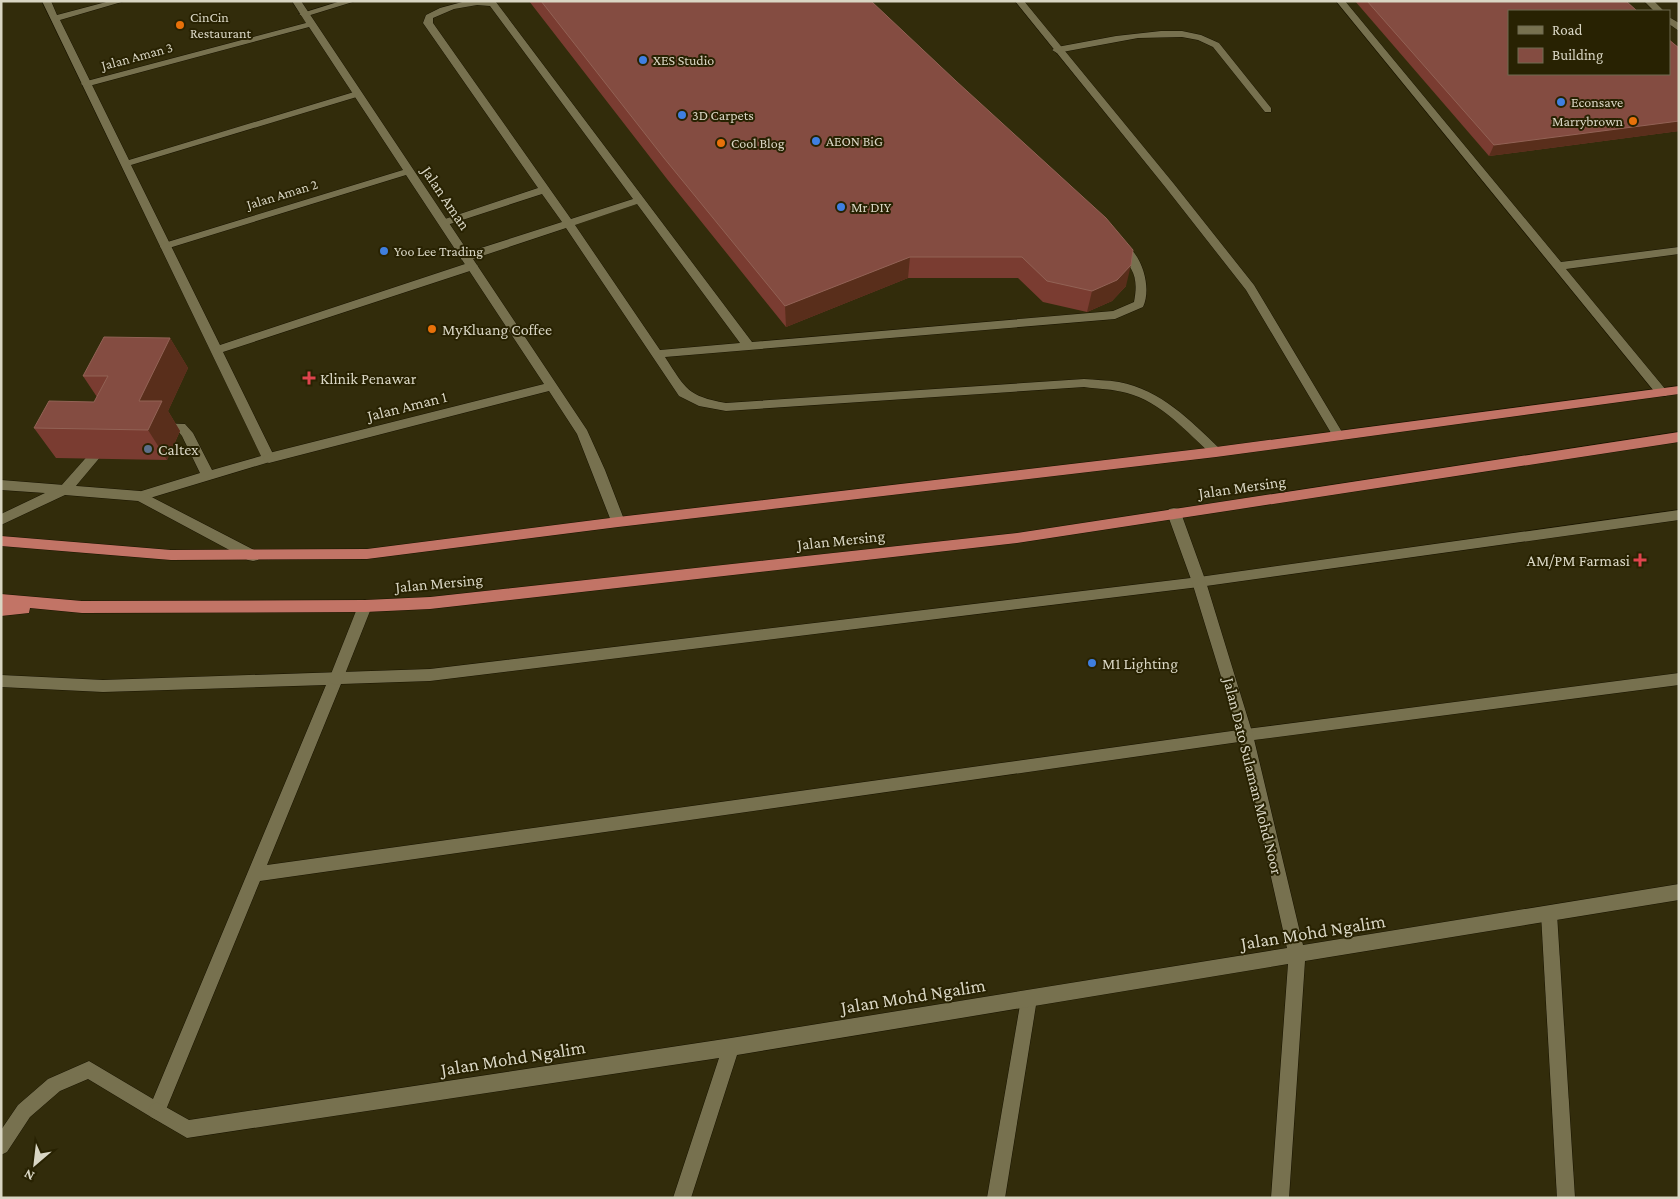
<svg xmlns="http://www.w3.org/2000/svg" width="1680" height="1199" font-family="'Crimson Pro',serif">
  <rect width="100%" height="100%" fill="#322c0b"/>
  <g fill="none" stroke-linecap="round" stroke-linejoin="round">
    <defs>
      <g id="service">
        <path d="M42 1H51L57 15 110 1H125L60 20 129 160 354 92H360L362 94 360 96 131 165 220 345 468 263 472 262 478 266 476 269 223 352 275 458 273 461 140 501 135 499 134 496 135 493 200 473 182 436 178 431 156 429 154 426 156 423 185 424 193 433 212 470 261 456Z"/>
        <path d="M341 1H356L304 17 299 14Z"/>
        <path d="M466 1 496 2 752 342 1113 311 1134 302C1140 271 1129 267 1113 244L1118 241C1140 247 1153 286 1143 307L1115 319 665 357C686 389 687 396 726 403L1084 379C1095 380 1107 380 1119 382 1161 390 1190 420 1220 449L1222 452 1220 455H1212C1187 432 1161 402 1127 393 1113 389 1098 389 1084 387L726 411 699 406 679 396 566 228 470 260H462L460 257 462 254 562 222 542 194 447 225 443 226 438 223 439 221 538 188 423 23 426 15 440 8ZM477 5 490 6 633 199 571 219 433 23V18L454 9ZM637 204 740 343 660 350 575 225Z"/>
        <path d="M1336 1H1345L1561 262 1679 247V254L1566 269 1666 390 1668 393 1666 396H1658Z"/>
        <path d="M1644 1H1654L1664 11H1654Z"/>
        <path d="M1669 17 1679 23V31L1669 24Z"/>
        <path d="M1161 31H1182L1201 35 1219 43 1271 108V112H1265L1213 47 1198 40 1182 37 1138 38 1057 53 1052 50 1057 47 1116 36Z"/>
        <path d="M103 441 107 443 109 446 107 449 70 493H60L59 490 60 487 99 443Z"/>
        <path d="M1679 510V520L1199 587 430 681 341 684 267 865 1246 729 1679 673V685L1246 741 260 881 163 1117 157 1120 151 1117 88 1079 60 1091 30 1117 7 1152 1 1155V1130L18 1105 48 1079 89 1061 153 1099 326 685 103 692 1 687V675L103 680 430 669 1199 577Z"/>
        <path d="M1549 906 1555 908 1557 914 1575 1198H1557L1541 914 1543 908Z"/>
        <path d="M1029 991 1035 993 1037 999 1005 1198H987L1021 999 1023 993Z"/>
      </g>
      <g id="minor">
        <path d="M292 1H301L587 430 605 470 625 522 623 526H613L577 434 549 391 269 463 265 461 263 458 265 455 269 453 544 384 406 175 169 248H161L160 246 161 244 403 170 309 27 89 86 86 87 81 84 83 82 306 23Z"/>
        <path d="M1015 1H1024L1174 184 1254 285 1342 432 1344 435 1342 438H1334L1246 290 1166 188Z"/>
        <path d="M1 480 140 491 258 552 260 556 258 560 253 561 248 560 138 501 65 495 1 525V514L45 493 1 490Z"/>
        <path d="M1174 508 1179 509 1181 513 1206 582 1253 735 1303 945 1679 884V900L1305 961 1289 1198H1271L1288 964 737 1055 691 1198H673L719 1058 187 1138 151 1117 148 1111 151 1105 157 1102 189 1120 731 1038 1287 948 1239 735 1192 582 1167 513 1169 509Z"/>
        <path d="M365 600 370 602 372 606 343 679 341 683 336 685 331 683 329 679 358 606 360 602Z"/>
      </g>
      <g id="trunk">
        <path d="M1679 386V394L1216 457 618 527 367 559 171 560 1 546V536L171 550 367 549 618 517 1216 447Z"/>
        <path d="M1679 432V442L1017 543 430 609 365 612 82 613 30 608 29 613 1 616V594L82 601 365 600 430 597 1017 533Z"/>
      </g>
    </defs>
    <use href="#service" stroke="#191400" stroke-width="1"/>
    <use href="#minor" stroke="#191400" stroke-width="1"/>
    <use href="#trunk" stroke="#191400" stroke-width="1"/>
    <use href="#service" fill="#77714f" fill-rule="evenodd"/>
    <use href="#minor" fill="#77714f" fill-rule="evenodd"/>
    <use href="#trunk" fill="#c27466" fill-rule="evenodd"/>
  </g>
  <g fill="#7a3c31">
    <path d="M529 1H871L1126 286 1112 301 1087 312 1043 302 1018 278H908L786 327 667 179Z"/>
    <path d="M1355 1H1626L1679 48V131L1489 156Z"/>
    <path d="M170 338 188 368 168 411 180 431 167 460 56 458 34 428 94 402 97 397 83 376Z"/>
  </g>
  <g fill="#592e1b">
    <path d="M1679 121V131L1489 156 1494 145Z"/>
    <path d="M910 257 908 278 786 327 785 306Z"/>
    <path d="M1131 265 1126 286 1112 301 1087 312 1092 291Z"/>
    <path d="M170 338 188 368 168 411 180 431 167 460 148 430 139 401Z"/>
  </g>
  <g fill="#844c41" stroke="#926255">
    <path d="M541 1H871L956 81 1106 218 1133 250 1131 265 1117 280 1092 291 1047 281 1022 257H910L785 306 664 158Z"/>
    <path d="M1367 1H1626L1637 11H1509V74H1669V40L1679 48V121L1494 145Z"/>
    <path d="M104 337 170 338 139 401H162L148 430 34 428 49 401 94 402 108 376H83Z"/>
  </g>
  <g fill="#e8710a" stroke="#282202" stroke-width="2">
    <circle cx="180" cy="25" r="5"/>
    <circle cx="1633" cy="121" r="5"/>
    <circle cx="721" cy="143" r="5"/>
    <circle cx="432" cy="329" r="5"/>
  </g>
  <g fill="#3f7fe0" stroke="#282202" stroke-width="2">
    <circle cx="643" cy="60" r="5"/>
    <circle cx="1561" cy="102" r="5"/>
    <circle cx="682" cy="115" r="5"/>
    <circle cx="816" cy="141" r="5"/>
    <circle cx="841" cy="207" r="5"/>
    <circle cx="384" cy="251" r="5"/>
    <circle cx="1092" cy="663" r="5"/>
  </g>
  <g fill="#e0444e" stroke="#282202" stroke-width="2">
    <path d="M306.5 370.5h5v5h5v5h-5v5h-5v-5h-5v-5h5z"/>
    <path d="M1637.5 552.5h5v5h5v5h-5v5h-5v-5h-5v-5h5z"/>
  </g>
  <circle fill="#5c6f8a" stroke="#282202" stroke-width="2" cx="148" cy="449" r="5"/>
  <g text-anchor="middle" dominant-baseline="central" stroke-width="4" stroke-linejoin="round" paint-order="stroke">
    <g font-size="14" fill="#d9d6c4" stroke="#282202" text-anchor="start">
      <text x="190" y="17">CinCin<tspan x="190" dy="16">Restaurant</tspan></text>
      <text x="653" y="60">XES Studio</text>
      <text x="1571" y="102">Econsave</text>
      <text x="692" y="115">3D Carpets</text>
      <text x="1623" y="121" text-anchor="end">Marrybrown</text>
      <text x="826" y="141">AEON BiG</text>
      <text x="731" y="143">Cool Blog</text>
      <text x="851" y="207">Mr DIY</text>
      <text x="394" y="251">Yoo Lee Trading</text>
    </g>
    <g font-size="14" fill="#d9d6c4" stroke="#282202">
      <text transform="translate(137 56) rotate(-15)">Jalan Aman 3</text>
      <text transform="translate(282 194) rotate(-17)">Jalan Aman 2</text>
    </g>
    <g font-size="16" fill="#d9d6c4" stroke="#282202">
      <text transform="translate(446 198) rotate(56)">Jalan Aman</text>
      <text transform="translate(407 406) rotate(-14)">Jalan Aman 1</text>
      <text transform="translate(1242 487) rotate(-8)">Jalan Mersing</text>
      <text transform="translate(841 540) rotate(-6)">Jalan Mersing</text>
      <text transform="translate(439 583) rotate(-5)">Jalan Mersing</text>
      <text transform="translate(1253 776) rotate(76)">Jalan Dato Sulaman Mohd Noor</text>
    </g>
    <g font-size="16" fill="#d9d6c4" stroke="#282202" text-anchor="start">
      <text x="442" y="329">MyKluang Coffee</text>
      <text x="320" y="378">Klinik Penawar</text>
      <text x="158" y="449">Caltex</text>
      <text x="1630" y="560" text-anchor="end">AM/PM Farmasi</text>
      <text x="1102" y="663">M1 Lighting</text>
    </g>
    <g font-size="19" fill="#d9d6c4" stroke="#282202">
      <text transform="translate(1313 932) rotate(-9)">Jalan Mohd Ngalim</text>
      <text transform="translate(913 996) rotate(-9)">Jalan Mohd Ngalim</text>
      <text transform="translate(513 1058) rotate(-9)">Jalan Mohd Ngalim</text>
    </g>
  </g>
  <rect width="1680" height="1199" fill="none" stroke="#d9d6c4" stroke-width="5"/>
  <rect x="1508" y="10" width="162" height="65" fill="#282202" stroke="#6f6a50"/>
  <rect x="1518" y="26" width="25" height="8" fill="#77714f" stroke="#6f6a50"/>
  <text x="1552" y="35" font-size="15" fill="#d9d6c4">Road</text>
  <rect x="1518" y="48" width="25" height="15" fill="#844c41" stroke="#6f6a50"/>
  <text x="1552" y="60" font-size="15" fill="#d9d6c4">Building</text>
  <g transform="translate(35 1164) rotate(208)" stroke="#282202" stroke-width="4" paint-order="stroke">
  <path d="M0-4L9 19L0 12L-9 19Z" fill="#d9d6c4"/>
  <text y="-8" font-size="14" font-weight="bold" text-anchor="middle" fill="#d9d6c4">N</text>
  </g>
</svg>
